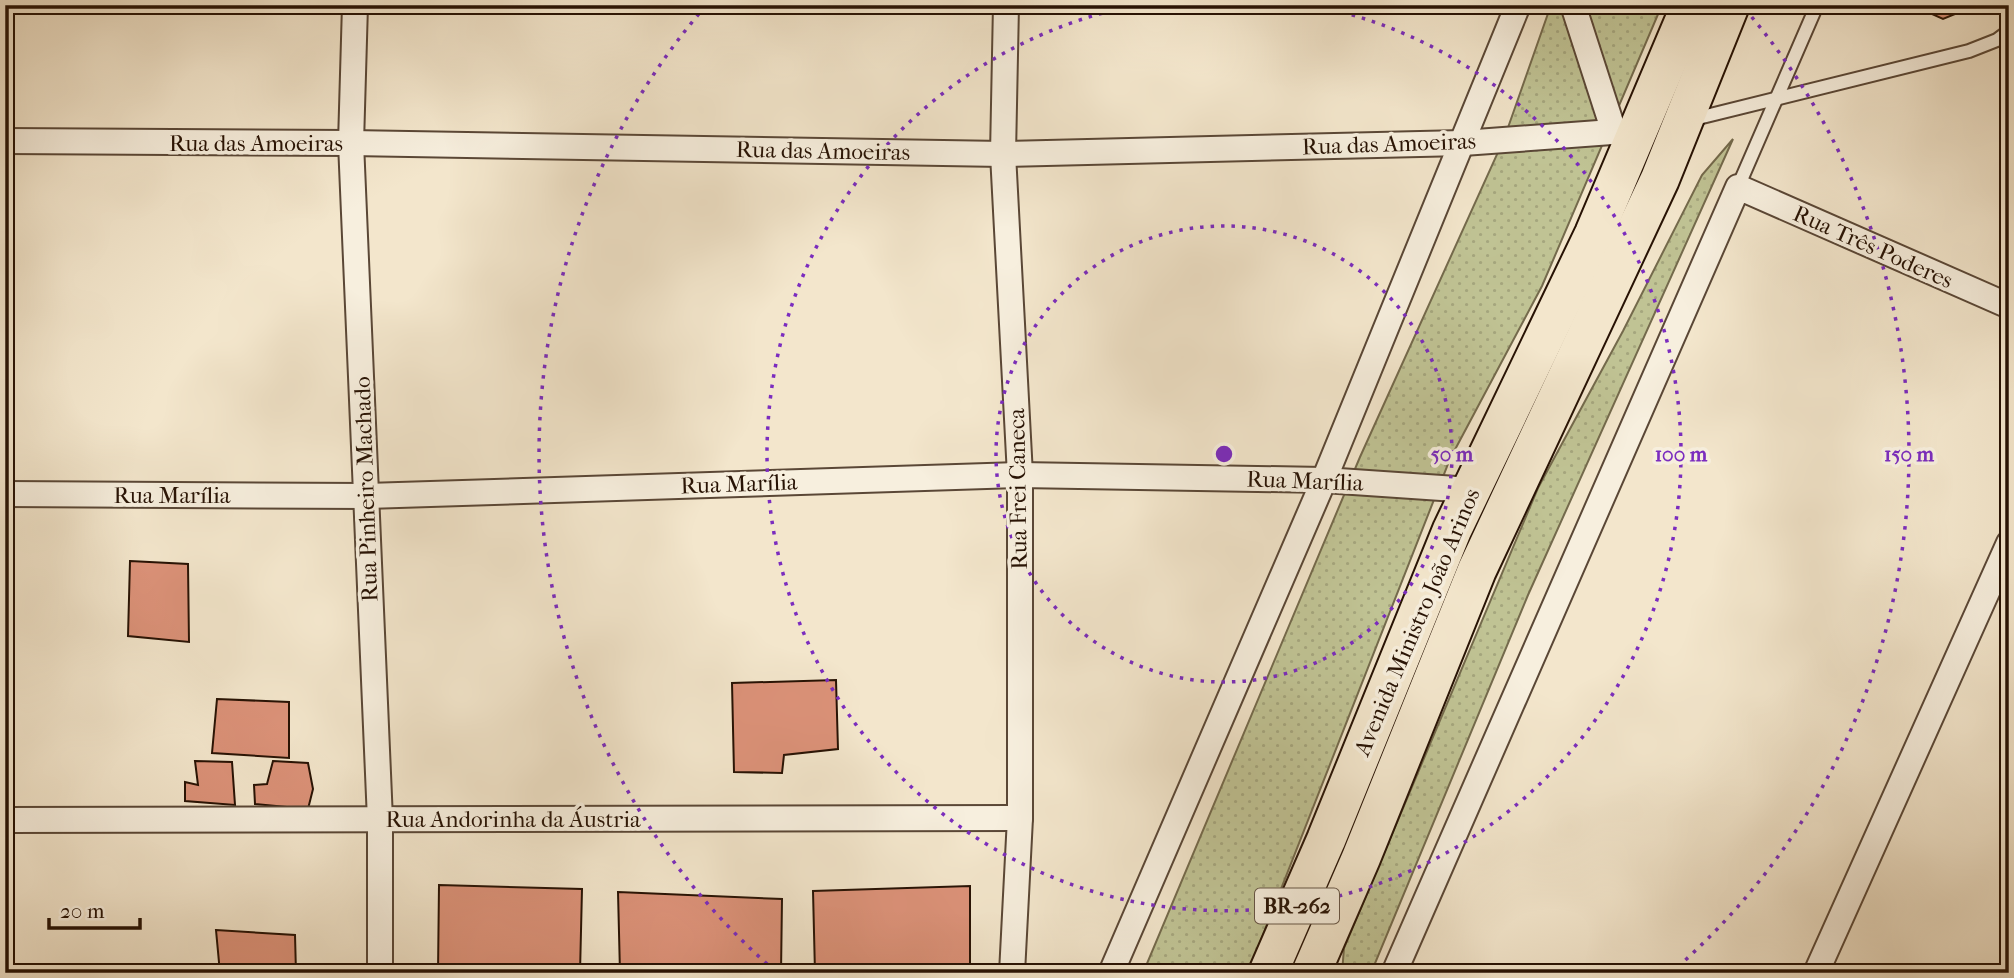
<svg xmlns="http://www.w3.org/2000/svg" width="2014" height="978" font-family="'IM FELL French Canon',serif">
  <defs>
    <pattern id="grass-dots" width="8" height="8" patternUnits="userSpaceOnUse" patternTransform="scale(1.75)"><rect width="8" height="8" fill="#c0c394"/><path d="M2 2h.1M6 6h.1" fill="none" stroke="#a5a67e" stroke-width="1.8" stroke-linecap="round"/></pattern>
  </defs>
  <rect width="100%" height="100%" fill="#f3e6cc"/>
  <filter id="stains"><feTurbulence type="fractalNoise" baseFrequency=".00286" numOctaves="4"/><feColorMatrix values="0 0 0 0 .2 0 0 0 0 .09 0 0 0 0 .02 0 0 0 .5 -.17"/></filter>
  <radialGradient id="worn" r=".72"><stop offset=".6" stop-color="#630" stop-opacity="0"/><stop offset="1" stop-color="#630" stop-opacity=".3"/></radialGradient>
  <g fill="url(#grass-dots)" stroke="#746a4c" stroke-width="2">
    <path d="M1551 5H1662L1542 286 1450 459 1248 973H1143L1360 457 1504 139Z"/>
    <path d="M1733 139 1528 595 1371 973H1342L1344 948 1538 488 1623 331 1702 175Z"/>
  </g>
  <g fill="#dc9279" stroke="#271204" stroke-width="2">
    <path d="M1912 5H1977L1943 19Z"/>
    <path d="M130 561 188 564 189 642 128 636Z"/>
    <path d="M836 680 838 749 784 755 782 773 734 772 732 683Z"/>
    <path d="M217 699 289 702V758L212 753Z"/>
    <path d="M195 761 232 762 235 805 185 801V782L198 785Z"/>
    <path d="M273 761 308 763 313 789 308 809 255 804 254 785 267 784Z"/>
    <path d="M439 885 582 889 580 973H438Z"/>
    <path d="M970 886V973H815L813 891Z"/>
    <path d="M618 892 782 899 781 973H620Z"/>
    <path d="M216 930 295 935 296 973H220Z"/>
  </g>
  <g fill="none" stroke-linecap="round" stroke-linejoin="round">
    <defs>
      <g id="lane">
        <path d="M1690 120 1969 51 1997 40 2009 31"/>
        <path d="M1738 187 1817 5"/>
      </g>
      <g id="street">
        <path d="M355 5 351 143 380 820V973"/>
        <path d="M1006 5 1003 154 1020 475V818L1012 973"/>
        <path d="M1573 5 1614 132"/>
        <path d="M5 141 351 143 1003 154 1463 143 1639 130"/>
        <path d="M5 494 367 496 1020 475 1324 480 1471 490"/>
        <path d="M5 820 1020 818"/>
        <path d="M1111 973 1324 480 1518 5"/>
        <path d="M1394 973 1738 187 2009 306"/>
        <path d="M1816 973 2009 543"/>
      </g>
      <g id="highway">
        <path d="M1268 973 1326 840 1452 530 1594 234 1691 5"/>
        <path d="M1311 973 1361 858 1477 570 1660 179 1730 5"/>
      </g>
    </defs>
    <use href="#lane" stroke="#5a4736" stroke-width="16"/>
    <use href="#street" stroke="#5a4736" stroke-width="28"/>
    <use href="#highway" stroke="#271204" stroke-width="42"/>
    <use href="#lane" stroke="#f7efde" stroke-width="12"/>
    <use href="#street" stroke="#f7efde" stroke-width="24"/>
    <use href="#highway" stroke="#f3e6cc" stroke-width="38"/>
  </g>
  <g fill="none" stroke="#7b2cbf" stroke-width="3.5" stroke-dasharray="3.5 7">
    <circle cx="1224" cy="454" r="228"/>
    <path d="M1311 5A457 457 0 1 1 1137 5"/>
    <path d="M775 971A685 685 0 0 1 703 9M1745 9A685 685 0 0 1 1673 971"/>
  </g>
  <g text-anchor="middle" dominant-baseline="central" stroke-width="7" stroke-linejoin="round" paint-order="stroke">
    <rect fill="#f7efde" stroke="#655445" stroke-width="2" x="1255" y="888.5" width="84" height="35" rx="5"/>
    <g font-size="21" font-weight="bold" fill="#271204">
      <text x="1297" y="906">BR-262</text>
    </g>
    <g font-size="23" fill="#271204" stroke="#f7efde">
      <text x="256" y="143">Rua das Amoeiras</text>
      <text transform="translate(1389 144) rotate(-2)">Rua das Amoeiras</text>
      <text transform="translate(823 151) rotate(1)">Rua das Amoeiras</text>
      <text transform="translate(1873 247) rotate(24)">Rua Três Poderes</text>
      <text transform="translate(1305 481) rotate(2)">Rua Marília</text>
      <text transform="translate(739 484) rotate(-2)">Rua Marília</text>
      <text transform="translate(366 489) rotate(-92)">Rua Pinheiro Machado</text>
      <text transform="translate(1018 489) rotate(-91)">Rua Frei Caneca</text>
      <text x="172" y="495">Rua Marília</text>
      <text transform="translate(1417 622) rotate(-67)">Avenida Ministro João Arinos</text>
      <text x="513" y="819">Rua Andorinha da Áustria</text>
    </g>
  </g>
  <circle cx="1224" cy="454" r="10" fill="#7b2cbf" stroke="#f7efde" stroke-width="3.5"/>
  <g font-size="21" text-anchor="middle" font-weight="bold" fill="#7b2cbf" stroke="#f7efde" stroke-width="7" stroke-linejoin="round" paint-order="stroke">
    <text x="1452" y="461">50 m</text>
    <text x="1681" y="461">100 m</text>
    <text x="1909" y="461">150 m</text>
  </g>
  <rect width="2014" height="978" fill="none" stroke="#f3e6cc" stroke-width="28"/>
  <rect x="7" y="7" width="2000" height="964" fill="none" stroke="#271204" stroke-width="3.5"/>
  <rect x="14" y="14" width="1986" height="950" fill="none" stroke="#271204" stroke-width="2"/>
  <path d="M49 918v10h91v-10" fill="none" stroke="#271204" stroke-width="3.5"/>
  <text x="60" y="918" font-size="21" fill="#271204" stroke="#f7efde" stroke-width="5" paint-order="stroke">20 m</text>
  <rect width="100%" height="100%" filter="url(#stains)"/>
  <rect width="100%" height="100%" fill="url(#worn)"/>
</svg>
